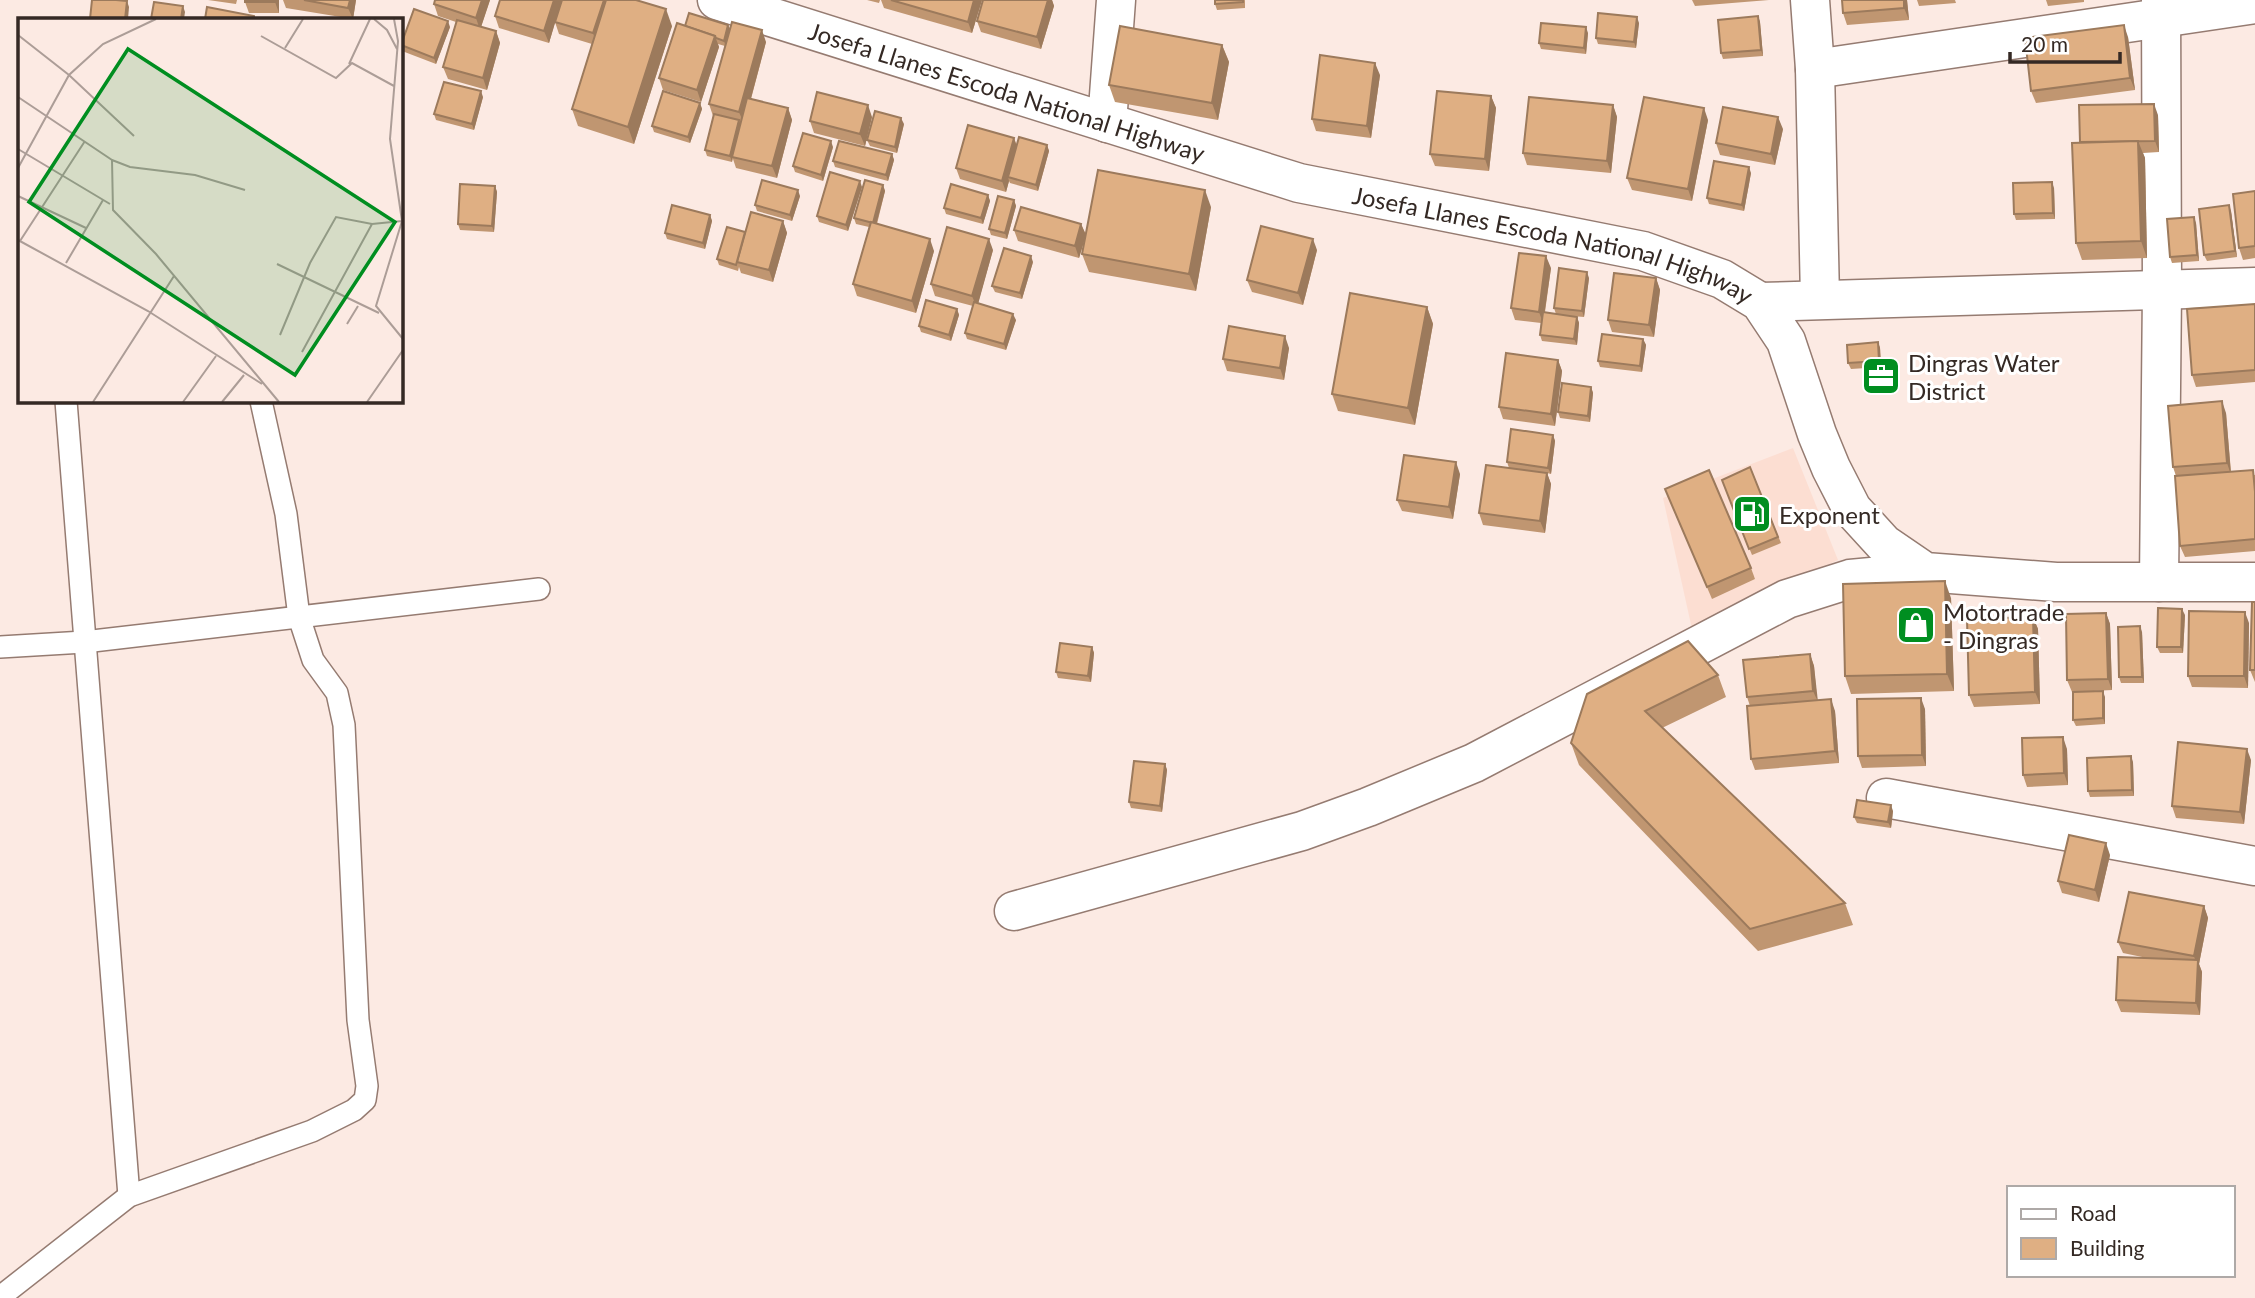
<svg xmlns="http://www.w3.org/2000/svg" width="2255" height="1298" font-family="Lato,sans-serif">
  <rect width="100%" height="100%" fill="#fceae3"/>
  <path fill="#fcded2" d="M1793 448 1838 560 1692 629 1663 498Z"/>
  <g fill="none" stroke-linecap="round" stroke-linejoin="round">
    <defs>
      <g id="service">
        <path d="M66 401 129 1196"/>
        <path d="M0 647 84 642 539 589"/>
        <path d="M0 1297 129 1196 312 1131 354 1110 365 1100 367 1086 358 1020 344 725 337 693 313 660 299 617 286 514 261 401"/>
      </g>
      <g id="minor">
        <path d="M1810 0 1815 69 1820 299"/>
        <path d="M1815 69 2255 4"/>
        <path d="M1107 123 1116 0"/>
        <path d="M1760 302 2255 287"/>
        <path d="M2159 582 2162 290 2161 0"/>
        <path d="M1886 798 2255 866"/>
        <path d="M1014 911 1302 831 1368 807 1474 763 1787 599 1850 579 1925 572"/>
      </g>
      <g id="secondary">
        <path id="s1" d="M717 0 1299 183 1643 251 1722 279 1760 302 1786 341 1817 434 1831 468 1852 509 1884 544 1925 572 2056 582H2255"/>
      </g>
    </defs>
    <use href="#service" stroke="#957b71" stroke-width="24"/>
    <use href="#minor" stroke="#957b71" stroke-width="41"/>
    <use href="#secondary" stroke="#957b71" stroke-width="41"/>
    <use href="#service" stroke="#fff" stroke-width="21"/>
    <use href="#minor" stroke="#fff" stroke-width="38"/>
    <use href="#secondary" stroke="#fff" stroke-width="38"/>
  </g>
  <g fill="#c09671">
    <path d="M208 0H237L236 4Z"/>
    <path d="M279 0V13H249L245 2Z"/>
    <path d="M283 0H356L353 19 286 8Z"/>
    <path d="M490 0 481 27 496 31 500 43 487 90 448 79 443 67 456 22 438 16 434 4Z"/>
    <path d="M867 0H880L879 3Z"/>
    <path d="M881 0H982L972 33 884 8Z"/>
    <path d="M983 0H1052L1054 6 1041 49 981 32 977 21Z"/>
    <path d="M1245 0V8L1217 10 1215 4Z"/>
    <path d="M1692 0H1769L1695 6Z"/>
    <path d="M1907 0 1909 20 1847 25 1843 13Z"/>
    <path d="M1917 0H1955L1956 3 1919 6Z"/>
    <path d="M2046 0H2084V2L2048 6Z"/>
    <path d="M495 16 672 26 634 144 578 126 572 109 592 44 559 34 555 22 549 43 499 28Z"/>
    <path d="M1758 16 1760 22 1763 56 1723 59 1721 53Z"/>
    <path d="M1639 23 1636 48 1598 44 1596 38Z"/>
    <path d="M728 25 730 29 766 42 751 99 788 108 792 120 777 178 736 168 733 159 732 162 707 156 705 150 713 116 709 104 725 46 718 44 719 47 701 102 663 90 659 78 685 26Z"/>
    <path d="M450 27 436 64 402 51 401 43Z"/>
    <path d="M1588 33 1586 54 1541 49 1539 43Z"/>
    <path d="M2128 37 2135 90 2036 103 2031 91Z"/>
    <path d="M1222 45 1229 62 1218 120 1115 102 1109 85Z"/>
    <path d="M1380 75 1371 138 1316 131 1312 119Z"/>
    <path d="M1491 96 1496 108 1489 171 1435 166 1430 154Z"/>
    <path d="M483 97 474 130 436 120 434 114Z"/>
    <path d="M700 103 702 109 690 143 654 132 652 126Z"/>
    <path d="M1613 105 1617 117 1611 173 1527 165 1523 153Z"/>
    <path d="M2158 115 2159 152 2143 153 2145 158 2147 258 2082 260 2076 243 2080 143Z"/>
    <path d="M872 117 865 146 814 133 810 121Z"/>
    <path d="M1708 120 1692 201 1632 190 1627 178Z"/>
    <path d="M904 124 897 153 870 146 867 140Z"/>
    <path d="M1783 129 1775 165 1720 155 1716 143Z"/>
    <path d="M1014 138 1017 146 1047 145 1049 151 1038 191 1010 183 1009 181 1006 192 960 179 956 168Z"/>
    <path d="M833 147 823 181 795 172 793 166Z"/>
    <path d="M892 154 894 160 888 181 835 167 833 161Z"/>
    <path d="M1751 173 1744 211 1709 204 1707 198Z"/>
    <path d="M883 185 885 191 877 224 934 251 916 313 857 296 853 284 869 227 856 224 854 218Z"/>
    <path d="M495 186 497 192 494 232 460 230 458 224Z"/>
    <path d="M862 187 848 231 819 222 817 216Z"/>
    <path d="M2054 188 2055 219 2016 220 2014 214Z"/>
    <path d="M2255 191V258L2243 260 2239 248Z"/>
    <path d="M988 195 990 201 983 224 946 214 944 208Z"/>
    <path d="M800 196 792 221 757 211 755 205Z"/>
    <path d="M1014 200 1016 206 1007 239 991 235 989 229Z"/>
    <path d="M1211 207 1196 291 1089 272 1082 254Z"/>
    <path d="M2231 211 2237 257 2207 261 2204 255Z"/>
    <path d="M710 215 712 221 705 249 667 239 665 233Z"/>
    <path d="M783 221 787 233 773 282 741 273 739 267 738 271 719 265 717 259 745 232Z"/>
    <path d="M2196 223 2199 261 2172 263 2170 257Z"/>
    <path d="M1081 224 1086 235 1079 258 1018 241 1014 230Z"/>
    <path d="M993 250 978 303 1016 320 1006 350 967 339 965 333 973 306 935 296 931 284Z"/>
    <path d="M1317 250 1303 305 1252 292 1247 280Z"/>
    <path d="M1033 262 1022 299 995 292 992 286Z"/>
    <path d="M1551 268 1545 312 1556 314 1554 308 1589 278 1584 317 1572 316 1577 317 1579 323 1577 345 1542 341 1540 335 1541 323 1515 320 1511 308Z"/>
    <path d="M1656 278 1660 290 1654 337 1612 332 1608 320Z"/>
    <path d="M2255 304V382L2196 387 2192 375Z"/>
    <path d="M1427 307 1433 324 1415 425 1338 411 1332 394Z"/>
    <path d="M957 309 959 315 951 341 921 332 919 326Z"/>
    <path d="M1643 339 1646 345 1642 372 1600 367 1598 361Z"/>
    <path d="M1878 342 1880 348 1881 367 1851 369 1848 363Z"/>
    <path d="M1289 348 1284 380 1227 371 1223 359Z"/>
    <path d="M1558 360 1562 371 1555 426 1503 419 1499 407Z"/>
    <path d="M1591 387 1593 393 1590 422 1560 418 1558 412Z"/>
    <path d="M2226 413 2231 472 2255 475V551L2185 557 2180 546 2176 476 2173 467Z"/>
    <path d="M1553 435 1555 441 1551 474 1547 473 1551 484 1545 533 1483 525 1479 513 1509 468 1507 462Z"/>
    <path d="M1750 467 1781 543 1752 555 1722 480Z"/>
    <path d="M1460 474 1453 519 1402 511 1397 500Z"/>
    <path d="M1665 489 1751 568 1755 579 1712 599Z"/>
    <path d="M1951 598 1954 691 1851 694 1845 676Z"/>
    <path d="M2255 602V682L2250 670Z"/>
    <path d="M2106 613 2110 624 2112 690 2075 692 2105 697V724L2076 726 2073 720V692H2072L2067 680Z"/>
    <path d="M2185 615 2183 653H2160L2157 647Z"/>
    <path d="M2033 617 2038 629 2040 704 1974 707 1969 695Z"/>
    <path d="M2249 623 2248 688 2192 687 2188 676Z"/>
    <path d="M2142 632 2144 683H2121L2119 677Z"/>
    <path d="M1092 647 1094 653 1091 682 1058 678 1056 672Z"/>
    <path d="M1810 654 1814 666 1817 700 1835 711 1839 763 1755 770 1751 759 1750 706 1747 697Z"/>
    <path d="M1718 675 1726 697 1662 728 1845 903 1853 925 1758 951 1579 765 1571 743Z"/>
    <path d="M1925 709 1926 766 1862 768 1858 756Z"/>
    <path d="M2067 749 2068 785 2027 787 2023 775Z"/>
    <path d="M2251 760 2244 824 2176 818 2172 806Z"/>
    <path d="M2133 762 2134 796 2090 797 2088 791Z"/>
    <path d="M1165 764 1167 770 1162 812 1131 808 1129 802Z"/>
    <path d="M1893 811 1891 828 1857 823 1854 817Z"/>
    <path d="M2110 855 2099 902 2062 893 2058 881Z"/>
    <path d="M2204 906 2208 918 2199 964 2202 972 2200 1015 2121 1012 2116 1000 2147 958 2123 953 2118 942Z"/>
  </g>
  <g fill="#9c7a5c">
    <path d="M275 0H279V13L275 2Z"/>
    <path d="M350 0H356L353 19 348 8Z"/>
    <path d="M482 0H490L480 30 476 18Z"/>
    <path d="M554 0H562L549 43 544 31Z"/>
    <path d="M604 0H611L597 45 593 33Z"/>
    <path d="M974 0H982L972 33 968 22Z"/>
    <path d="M1048 0H1052L1054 6 1041 49 1037 37Z"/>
    <path d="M1904 0H1907L1909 20 1904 8Z"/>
    <path d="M127 1 129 7 128 19H125Z"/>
    <path d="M183 6 185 12 184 19H181Z"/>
    <path d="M666 9 672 26 634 144 628 127Z"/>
    <path d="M1758 16 1760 22 1763 56 1761 50Z"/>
    <path d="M1637 17 1639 23 1636 48 1634 42Z"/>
    <path d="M448 21 450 27 436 64 434 58Z"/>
    <path d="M728 25 731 31 726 47 724 41Z"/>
    <path d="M2124 25 2128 37 2135 90 2130 78Z"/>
    <path d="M1586 27 1588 33 1586 54 1584 48Z"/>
    <path d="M762 30 766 42 744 124 739 112Z"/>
    <path d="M496 31 500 43 487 90 483 78Z"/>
    <path d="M715 36 719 47 701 102 697 90Z"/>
    <path d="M1222 45 1229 62 1218 120 1212 103Z"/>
    <path d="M1375 63 1380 75 1371 138 1367 126Z"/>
    <path d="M481 91 483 97 474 130 472 124Z"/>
    <path d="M1491 96 1496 108 1489 171 1485 159Z"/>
    <path d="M700 103 702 109 690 143 688 137Z"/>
    <path d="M2154 104 2158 115 2159 152 2155 141Z"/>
    <path d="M868 105 872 117 865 146 860 134Z"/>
    <path d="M1613 105 1617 117 1611 173 1607 161Z"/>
    <path d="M788 108 792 120 777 178 772 166Z"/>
    <path d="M1704 108 1708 120 1692 201 1688 189Z"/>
    <path d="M1778 117 1783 129 1775 165 1771 154Z"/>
    <path d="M901 118 904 124 897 153 895 147Z"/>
    <path d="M739 120 741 126 732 157V162L730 156Z"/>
    <path d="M1014 138 1018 150 1008 177 1009 181 1006 192 1002 181Z"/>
    <path d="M831 141 833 147 823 181 821 175Z"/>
    <path d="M2138 141 2145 158 2147 258 2141 241Z"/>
    <path d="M1047 145 1049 151 1038 191 1036 185Z"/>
    <path d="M892 154 894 160 888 181 886 175Z"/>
    <path d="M1749 167 1751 173 1744 211 1742 205Z"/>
    <path d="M860 181 862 187 848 231 846 225Z"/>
    <path d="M2052 182 2054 188 2055 219 2053 213Z"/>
    <path d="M883 185 885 191 875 229 873 223Z"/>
    <path d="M495 186 497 192 494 232 492 226Z"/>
    <path d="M798 190 800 196 792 221 790 215Z"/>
    <path d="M1205 190 1211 207 1196 291 1189 274Z"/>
    <path d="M988 195 990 201 983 224 981 218Z"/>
    <path d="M1014 200 1016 206 1007 239 1005 233Z"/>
    <path d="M2229 205 2231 211 2237 257 2235 251Z"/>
    <path d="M710 215 712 221 705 249 703 243Z"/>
    <path d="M2194 217 2196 223 2199 261 2197 255Z"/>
    <path d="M783 221 787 233 773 282 769 270Z"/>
    <path d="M1081 224 1086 235 1079 258 1075 246Z"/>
    <path d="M930 239 934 251 916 313 912 301Z"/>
    <path d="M989 239 993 250 977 308 972 296Z"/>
    <path d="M1313 239 1317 250 1303 305 1298 293Z"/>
    <path d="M1031 256 1033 262 1022 299 1020 293Z"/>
    <path d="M1546 256 1551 268 1543 323 1539 312Z"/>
    <path d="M1587 272 1589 278 1584 317 1582 311Z"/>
    <path d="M1656 278 1660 290 1654 337 1649 325Z"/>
    <path d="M1427 307 1433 324 1415 425 1408 408Z"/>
    <path d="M957 309 959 315 951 341 949 335Z"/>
    <path d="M1013 314 1016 320 1006 350 1004 344Z"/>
    <path d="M1577 317 1579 323 1577 345 1574 339Z"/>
    <path d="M1285 336 1289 348 1284 380 1280 368Z"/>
    <path d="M1643 339 1646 345 1642 372 1640 366Z"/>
    <path d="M1878 342 1880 348 1881 367 1879 361Z"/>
    <path d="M1558 360 1562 371 1555 426 1551 414Z"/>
    <path d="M1591 387 1593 393 1590 422 1588 416Z"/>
    <path d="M2222 401 2226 413 2231 475 2227 463Z"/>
    <path d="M1553 435 1555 441 1551 474 1548 468Z"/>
    <path d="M1456 462 1460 474 1453 519 1449 507Z"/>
    <path d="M1547 473 1551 484 1545 533 1540 521Z"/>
    <path d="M1945 581 1951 598 1954 691 1947 674Z"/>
    <path d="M2182 609 2185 615 2183 653 2181 647Z"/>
    <path d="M2245 612 2249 623 2248 688 2244 676Z"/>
    <path d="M2106 613 2110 624 2112 690 2108 679Z"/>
    <path d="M2033 617 2038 629 2040 704 2035 692Z"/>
    <path d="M2140 626 2142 632 2144 683 2142 677Z"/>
    <path d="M1092 647 1094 653 1091 682 1088 676Z"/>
    <path d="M1810 654 1814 666 1818 702 1813 691Z"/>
    <path d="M2103 691 2105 697V724L2103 718Z"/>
    <path d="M1921 698 1925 709 1926 766 1922 755Z"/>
    <path d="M1831 699 1835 711 1839 763 1835 751Z"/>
    <path d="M2063 737 2067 749 2068 785 2064 773Z"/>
    <path d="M2247 749 2251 760 2244 824 2240 812Z"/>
    <path d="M2131 756 2133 762 2134 796 2132 790Z"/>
    <path d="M1165 764 1167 770 1162 812 1160 806Z"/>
    <path d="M1891 805 1893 811 1891 828 1888 822Z"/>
    <path d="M2106 843 2110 855 2099 902 2095 890Z"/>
    <path d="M2204 906 2208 918 2199 964 2202 972 2200 1015 2196 1003 2197 966 2194 956Z"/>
  </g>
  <g fill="#dfaf83" stroke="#9c7a5c" stroke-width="2">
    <path d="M92 0H116L127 1 125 19H90Z"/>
    <rect x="245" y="0" width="30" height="2"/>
    <path d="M304 0H350L348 8Z"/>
    <path d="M435 0H482L476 18 434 4Z"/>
    <path d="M500 0H554L544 31 495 16Z"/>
    <path d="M562 0H604L593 33 555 22Z"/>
    <path d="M606 0H636L666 9 628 127 572 109Z"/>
    <path d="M891 0H974L968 22Z"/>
    <path d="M983 0H1048L1037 37 977 21Z"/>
    <path d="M1215 0H1243V2L1215 4Z"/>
    <path d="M1842 0H1904V8L1843 13Z"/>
    <path d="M154 2 183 6 181 19H151Z"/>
    <path d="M207 7 254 16V19H205Z"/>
    <path d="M414 9 448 21 434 58 401 45Z"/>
    <path d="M689 13 728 25 724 41 716 38 715 36 685 26Z"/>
    <path d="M1598 13 1637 17 1634 42 1596 38Z"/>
    <path d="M1758 16 1761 50 1721 53 1718 20Z"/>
    <path d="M457 20 496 31 483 78 443 67Z"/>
    <path d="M732 22 762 30 739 112 709 104Z"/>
    <path d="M677 23 715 36 697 90 659 78Z"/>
    <path d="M1541 23 1586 27 1584 48 1539 43Z"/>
    <path d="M2124 25 2130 78 2031 91 2025 38Z"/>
    <path d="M1120 26 1222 45 1212 103 1109 85Z"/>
    <path d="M1320 55 1375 63 1367 126 1312 119Z"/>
    <path d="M444 82 481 91 472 124 434 114Z"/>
    <path d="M663 91 700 103 688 137 652 126Z"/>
    <path d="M1437 91 1491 96 1485 159 1430 154Z"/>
    <path d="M817 92 868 105 860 134 810 121Z"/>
    <path d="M1529 97 1613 105 1607 161 1523 153Z"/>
    <path d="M1644 97 1704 108 1688 189 1627 178Z"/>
    <path d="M747 98 788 108 772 166 732 157Z"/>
    <path d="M2154 104 2155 141 2080 142 2079 105Z"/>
    <path d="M1723 107 1778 117 1771 154 1716 143Z"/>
    <path d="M875 111 901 118 895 147 867 140Z"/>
    <path d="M714 114 739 120 730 156 705 150Z"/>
    <path d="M968 125 1014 138 1002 181 956 168Z"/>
    <path d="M803 133 831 141 821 175 793 166Z"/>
    <path d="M1019 137 1047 145 1036 185 1008 177Z"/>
    <path d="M839 141 892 154 886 175 833 161Z"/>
    <path d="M2138 141 2141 241 2076 243 2072 143Z"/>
    <path d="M1714 161 1749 167 1742 205 1707 198Z"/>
    <path d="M1098 170 1205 190 1189 274 1082 254Z"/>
    <path d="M830 172 860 181 846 225 817 216Z"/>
    <path d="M762 180 798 190 790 215 755 205Z"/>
    <path d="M865 180 883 185 873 223 854 218Z"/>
    <path d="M2052 182 2053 213 2014 214 2013 183Z"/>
    <path d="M460 184 495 186 492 226 458 224Z"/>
    <path d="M951 184 988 195 981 218 944 208Z"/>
    <path d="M2255 191V246L2239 248 2233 194Z"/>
    <path d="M998 196 1014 200 1005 233 989 229Z"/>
    <path d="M672 205 710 215 703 243 665 233Z"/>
    <path d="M2229 205 2235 251 2204 255 2199 209Z"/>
    <path d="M1021 207 1081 224 1075 246 1014 230Z"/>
    <path d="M751 212 783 221 769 270 737 262Z"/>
    <path d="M2194 217 2197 255 2170 257 2167 219Z"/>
    <path d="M871 222 930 239 912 301 853 284Z"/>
    <path d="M1261 226 1313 239 1298 293 1247 280Z"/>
    <path d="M727 227 745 232 736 265 717 259Z"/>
    <path d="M947 227 989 239 972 296 931 284Z"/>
    <path d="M1004 248 1031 256 1020 293 992 286Z"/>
    <path d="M1519 253 1546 256 1539 312 1511 308Z"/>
    <path d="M1559 268 1587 272 1582 311 1554 308Z"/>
    <path d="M1614 273 1656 278 1649 325 1608 320Z"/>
    <path d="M1350 293 1427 307 1408 408 1332 394Z"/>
    <path d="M926 300 957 309 949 335 919 326Z"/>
    <path d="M974 302 1013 314 1004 344 965 333Z"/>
    <path d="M2255 304V370L2192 375 2187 309Z"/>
    <path d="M1543 312 1577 317 1574 339 1540 335Z"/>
    <path d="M1229 326 1285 336 1280 368 1223 359Z"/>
    <path d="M1602 334 1643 339 1640 366 1598 361Z"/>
    <path d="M1878 342 1879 361 1848 363 1847 345Z"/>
    <path d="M1506 353 1558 360 1551 414 1499 407Z"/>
    <path d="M1562 383 1591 387 1588 416 1558 412Z"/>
    <path d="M2222 401 2227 463 2173 467 2168 406Z"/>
    <path d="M1511 429 1553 435 1548 468 1507 462Z"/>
    <path d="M1404 455 1456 462 1449 507 1397 500Z"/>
    <path d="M1486 465 1547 473 1540 521 1479 513Z"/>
    <path d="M1750 467 1778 537 1749 549 1722 480Z"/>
    <path d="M1709 470 1751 568 1707 587 1665 489Z"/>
    <path d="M2253 470 2255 492V539L2180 546 2175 476Z"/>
    <path d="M1945 581 1947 674 1845 676 1843 584Z"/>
    <path d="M2252 602H2255V670H2250Z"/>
    <path d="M2158 608 2182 609 2181 647H2157Z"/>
    <path d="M2189 611 2245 612 2244 676H2188Z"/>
    <path d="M2106 613 2108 679 2067 680 2066 614Z"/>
    <path d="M2033 617 2035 692 1969 695 1967 619Z"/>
    <path d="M2140 626 2142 677H2119L2118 627Z"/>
    <path d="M1688 641 1718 675 1645 711 1845 903 1750 929 1571 743 1587 694Z"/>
    <path d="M1060 643 1092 647 1088 676 1056 672Z"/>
    <path d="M1810 654 1813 691 1747 697 1743 660Z"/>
    <path d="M2103 691V718L2073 720V692Z"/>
    <path d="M1921 698 1922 755 1858 756 1857 699Z"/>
    <path d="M1831 699 1835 751 1751 759 1747 706Z"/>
    <path d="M2063 737 2064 773 2023 775 2022 738Z"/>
    <path d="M2178 742 2247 749 2240 812 2172 806Z"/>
    <path d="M2131 756 2132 790 2088 791 2087 758Z"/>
    <path d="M1134 761 1165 764 1160 806 1129 802Z"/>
    <path d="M1857 800 1891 805 1888 822 1854 817Z"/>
    <path d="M2069 835 2106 843 2095 890 2058 881Z"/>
    <path d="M2129 892 2204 906 2194 956 2118 942Z"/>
    <path d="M2118 957 2198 960 2196 1003 2116 1000Z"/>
  </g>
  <defs>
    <symbol id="office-square" viewBox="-11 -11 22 22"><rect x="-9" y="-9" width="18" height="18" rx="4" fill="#008e20" stroke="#fff"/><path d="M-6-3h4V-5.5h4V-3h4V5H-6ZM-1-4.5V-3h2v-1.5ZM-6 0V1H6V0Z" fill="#fff"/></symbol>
    <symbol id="fuel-square" viewBox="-11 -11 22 22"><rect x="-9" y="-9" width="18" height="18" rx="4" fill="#008e20" stroke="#fff"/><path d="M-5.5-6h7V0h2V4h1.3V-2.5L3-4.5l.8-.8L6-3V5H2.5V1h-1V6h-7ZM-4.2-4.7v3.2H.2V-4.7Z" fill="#fff"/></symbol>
    <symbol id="shop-square" viewBox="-11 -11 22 22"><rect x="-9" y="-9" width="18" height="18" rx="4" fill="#008e20" stroke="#fff"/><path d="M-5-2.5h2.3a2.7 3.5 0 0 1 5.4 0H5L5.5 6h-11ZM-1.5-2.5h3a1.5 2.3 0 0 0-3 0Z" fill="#fff"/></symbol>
  </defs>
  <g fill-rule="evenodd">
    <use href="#office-square" x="1859" y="354" width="44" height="44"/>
    <use href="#fuel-square" x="1730" y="492" width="44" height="44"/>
    <use href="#shop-square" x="1894" y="603" width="44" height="44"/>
  </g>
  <g text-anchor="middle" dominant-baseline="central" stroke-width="6" stroke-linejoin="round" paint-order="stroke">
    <g font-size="24" fill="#342924" stroke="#fff">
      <text stroke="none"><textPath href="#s1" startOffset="304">Josefa Llanes Escoda National Highway</textPath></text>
      <text stroke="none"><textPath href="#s1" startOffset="872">Josefa Llanes Escoda National Highway</textPath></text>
    </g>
    <g font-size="24" fill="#342924" stroke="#fff" text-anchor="start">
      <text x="1908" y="362">Dingras Water<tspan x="1908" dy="28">District</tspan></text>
      <text x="1779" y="514">Exponent</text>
      <text x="1943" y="611">Motortrade<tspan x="1943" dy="28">- Dingras</tspan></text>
    </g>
  </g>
  <g transform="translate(18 18)">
    <rect width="385" height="385" fill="#fceae3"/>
    <path fill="none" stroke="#ac9d97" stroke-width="2" d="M356 1 369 12 379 31M376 1 380 23 372 121 384 203 358 288 385 321M0 17 51 57 116 118M243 18 318 60 334 45 376 68M267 30 285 1M331 46 352 1M0 79 94 142 95 192 138 236 261 384M0 131 92 186M94 142 112 149 177 157 227 172M0 150 51 57 85 26 138 1M0 178 68 210M0 222 130 293 244 366M2 223 67 123M48 245 85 182M259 246 361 295M329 306 340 288M262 317 292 245 318 199 354 206 384 203M284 334 354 206M75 384 156 258M165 384 198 338M204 384 226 357M349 384 385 332"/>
    <path fill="#008e20" fill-opacity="0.15" stroke="#008e20" stroke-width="3.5" d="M110 31 377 204 277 357 11 184Z"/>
    <rect width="385" height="385" fill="none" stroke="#342924" stroke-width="3.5"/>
  </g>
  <rect x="2007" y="1186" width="228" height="91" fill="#ffffff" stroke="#aea9a7" stroke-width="2"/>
  <rect x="2021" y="1209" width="35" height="10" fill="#ffffff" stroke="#aea9a7" stroke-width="2"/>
  <text x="2070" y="1221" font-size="21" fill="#342924">Road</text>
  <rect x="2021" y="1238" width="35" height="21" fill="#dfaf83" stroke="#aea9a7" stroke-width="2"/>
  <text x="2070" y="1256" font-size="21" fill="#342924">Building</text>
  <path d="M2010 52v10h110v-10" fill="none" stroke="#342924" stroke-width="3.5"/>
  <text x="2021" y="52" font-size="21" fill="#342924" stroke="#ffffff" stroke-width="5" paint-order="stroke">20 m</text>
</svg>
